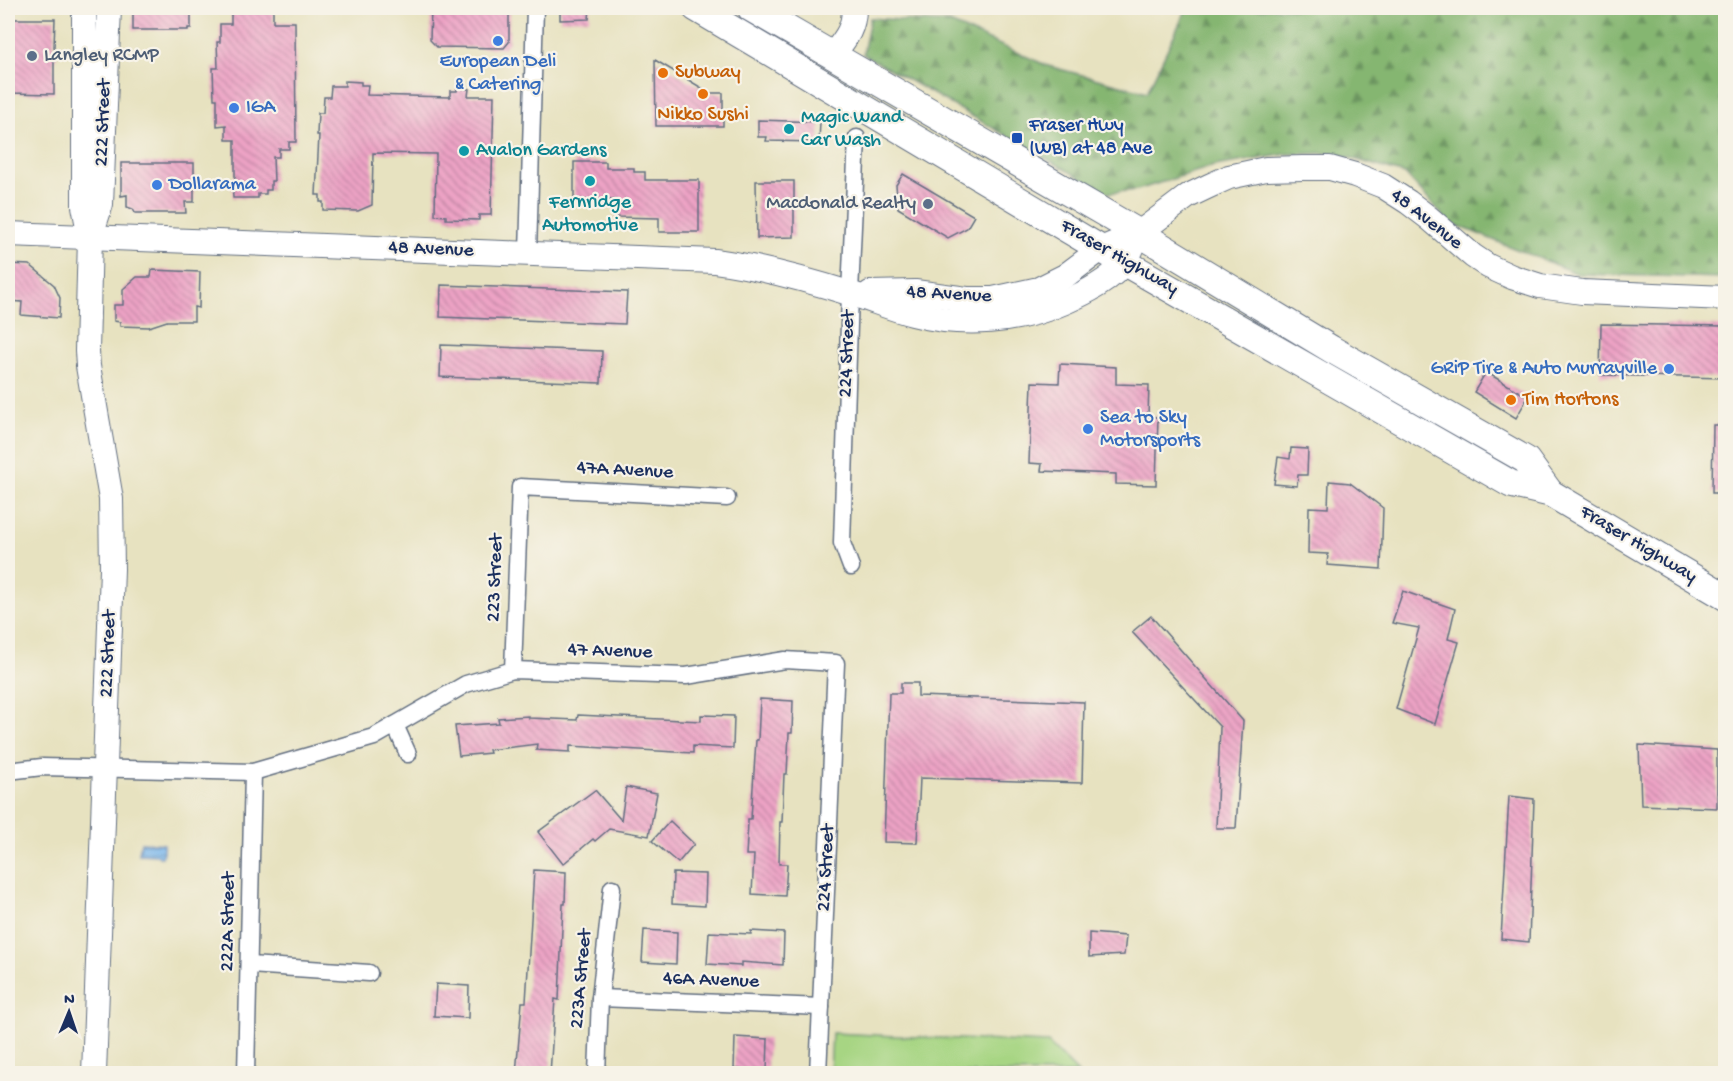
<svg xmlns="http://www.w3.org/2000/svg" width="1733" height="1081" font-family="'Gochi Hand',sans-serif">
  <defs>
    <pattern id="forest-firs" width="22" height="20" patternUnits="userSpaceOnUse" patternTransform="scale(1.5)"><rect width="22" height="20" fill="#85b671"/><path d="M5 1l3.5 6h-7zM16 11l3.5 6h-7z" fill="#6c9460"/></pattern>
    <pattern id="water-rules" width="6" height="5" patternUnits="userSpaceOnUse" patternTransform="scale(1.5)"><rect width="6" height="5" fill="#7ab7ed"/><path d="M0 2.5h6" fill="none" stroke="#6395c3"/></pattern>
    <pattern id="building-back-hatch" width="6" height="6" patternUnits="userSpaceOnUse" patternTransform="scale(1.5)"><rect width="6" height="6" fill="#eda3c5"/><path d="M-1 5l2 2M0 0l6 6M5-1l2 2" fill="none" stroke="#bf85a3"/></pattern>
  </defs>
  <rect width="100%" height="100%" fill="#f7f3e8"/>
  <filter id="ink" filterUnits="userSpaceOnUse"><feTurbulence type="fractalNoise" baseFrequency=".0167" numOctaves="2"/><feDisplacementMap in="SourceGraphic" scale="12" xChannelSelector="R" yChannelSelector="G"/><feConvolveMatrix kernelMatrix="1 2 1 2 8 2 1 2 1" color-interpolation-filters="sRGB"/></filter>
  <filter id="wash" filterUnits="userSpaceOnUse"><feTurbulence type="fractalNoise" baseFrequency=".008" numOctaves="4" result="noise"/><feDisplacementMap in="SourceGraphic" scale="24" xChannelSelector="R" yChannelSelector="G"/><feGaussianBlur stdDeviation="1.35" result="paint"/><feColorMatrix in="noise" values="0 0 0 0 0 0 0 0 0 0 0 0 0 0 0 0 0 1.4 0 .05"/><feComposite in="paint" operator="in"/></filter>
  <g filter="url(#wash)">
    <rect width="100%" height="100%" fill="#e7e2c0"/>
    <path fill="url(#forest-firs)" stroke="#507268" stroke-width="1.5" d="M1187 8H1725V278L1578 274 1449 222 1405 174 1334 153 1287 154 1214 166 1137 190 1107 193 863 54 870 18 950 23 1048 66 1147 92Z"/>
    <path fill="#a7d583" stroke="#618270" stroke-width="1.5" d="M832 1033 1048 1043 1078 1073H830Z"/>
    <path fill="url(#water-rules)" stroke="#4a73a6" stroke-width="1.5" d="M141 842 163 844V854L162 857H159L158 855 139 854Z"/>
    <g id="blocks">
      <g fill="url(#building-back-hatch)">
        <path d="M133 8H191V28H188V30H133Z"/>
        <path d="M235 8H273V22H295L296 142H289V149H279V157H273L274 181H271V190H266V194H258V198H233L232 182H235V140H226V125L217 126V99H214L213 68H218L217 42H220V24H231V13H235Z"/>
        <path d="M431 8H509V42L504 48 437 47 430 40Z"/>
        <path d="M560 8H590L589 19 560 20Z"/>
        <path d="M8 19H55L54 47 57 55 54 62V94L8 93Z"/>
        <path d="M655 60 710 93H723V126H656Z"/>
        <path d="M345 81 361 82V85H368L367 95 450 97V91H457V88L469 89 468 96H494L491 215H479V220L446 219V216L435 215 436 154 373 153 372 205 358 211 323 210V202H320V195H316L319 135H317L318 113H323L324 97H330L331 86H345Z"/>
        <path d="M758 120 820 122 819 142 766 141 767 137H758Z"/>
        <path d="M574 162H606V168H634V172H645V180H699V232H659V218L616 217V200H574Z"/>
        <path d="M121 163H194V202H185L186 213H135L133 209 127 207V195L121 196Z"/>
        <path d="M903 174 974 216 967 228 948 238 898 208 896 185Z"/>
        <path d="M756 181H794V237L757 238Z"/>
        <path d="M8 264 30 265 54 285 60 298 59 318 21 315 22 302 8 301Z"/>
        <path d="M152 270 200 272 199 308 194 307V321H167L149 327 120 326V322L114 321V305H123V289L137 277H151Z"/>
        <path d="M441 285 627 292 625 324 440 317Z"/>
        <path d="M1601 324 1725 326V378L1600 375Z"/>
        <path d="M441 345 602 351 601 383 440 377Z"/>
        <path d="M1060 364 1116 367V384L1149 385 1148 417H1158L1156 485 1116 484V474L1041 471 1042 464 1029 463 1032 382 1059 383Z"/>
        <path d="M1486 372 1528 397 1516 418 1474 392Z"/>
        <path d="M1713 425H1725V493H1712Z"/>
        <path d="M1291 448 1308 449 1307 475H1298L1297 486 1274 484 1278 457 1290 459Z"/>
        <path d="M1329 481 1350 483 1383 508 1381 569 1327 565 1328 554 1308 553 1309 507 1328 508Z"/>
        <path d="M1403 591 1455 609 1448 639 1459 642 1435 724 1396 709 1419 628 1392 623Z"/>
        <path d="M1151 616 1243 721 1236 828H1216L1220 727 1132 632Z"/>
        <path d="M901 683H918V696L1084 702 1082 783 920 778 917 843 884 842 889 693H901Z"/>
        <path d="M760 699 793 701 792 733H789L787 774H784L782 822H780L779 864H787L785 896 752 894 754 855H746L748 823V819H751L756 740H758Z"/>
        <path d="M578 715 701 721V715L734 716 733 748 693 746V753L570 746V752L536 750 537 744 489 750 490 753 459 756 455 726 499 723 498 718 529 716V718L577 720Z"/>
        <path d="M1639 745 1717 750V808L1641 805Z"/>
        <path d="M626 787 657 793 649 836 609 829 595 841 593 839 563 864 538 832 595 790 621 820Z"/>
        <path d="M1509 796 1534 799 1529 942 1501 939Z"/>
        <path d="M670 821 694 844 678 863 652 841Z"/>
        <path d="M534 870 566 872 565 904H563L559 1000 555 999 550 1074H516L522 1002H526Z"/>
        <path d="M673 873 706 874 705 906 672 904Z"/>
        <path d="M644 930 677 932 676 964 642 962Z"/>
        <path d="M751 931 784 933 783 965 741 962V966L707 964 709 932 751 934Z"/>
        <path d="M1089 933 1126 936 1124 955 1089 957Z"/>
        <path d="M436 984 469 986 468 1018 434 1016Z"/>
        <path d="M735 1037 768 1039 767 1071 734 1069Z"/>
      </g>
    </g>
  </g>
  <g filter="url(#ink)">
    <use href="#blocks" fill-opacity="0" stroke="#626e80" stroke-width="1.5"/>
    <g fill="none" stroke-linecap="round" stroke-linejoin="round">
      <defs>
        <g id="street">
          <path d="M528 253 535 8"/>
          <path d="M851 567 842 543 850 293 857 138"/>
          <path d="M513 670 520 487 727 498"/>
          <path d="M395 725 408 754"/>
          <path d="M8 771 42 767 253 772 374 737 466 684 513 670 686 676 785 660 836 663 818 1074"/>
          <path d="M250 965 369 973"/>
          <path d="M600 998 821 1007"/>
          <path d="M246 1074 253 772"/>
          <path d="M597 1074 600 998 612 888"/>
        </g>
        <g id="secondary">
          <path d="M84 8V206L90 237 87 351 88 366 111 499 112 569 94 1074"/>
          <path d="M832 56C845 39 854 30 854 8"/>
          <path d="M8 234 715 261C760 267 808 280 852 294 872 300 892 309 913 314 963 327 1018 323 1065 302 1085 293 1112 280 1125 261 1131 253 1134 242 1139 233"/>
          <path d="M91 235 101 204 109 8"/>
          <path d="M870 293 915 292 967 299H993L1039 289 1065 276 1101 249 1139 233 1188 196 1209 186 1229 177 1266 169 1303 168H1330L1355 175 1383 186 1408 202 1429 218 1473 256 1488 266 1512 277 1540 286 1582 292 1726 298"/>
        </g>
        <g id="primary">
          <path d="M696 8 1101 249 1401 421 1511 484 1550 493 1726 597"/>
          <path d="M751 8 1139 233 1331 349 1526 460 1550 493"/>
        </g>
      </defs>
      <use href="#street" stroke="#626e80" stroke-width="19"/>
      <use href="#secondary" stroke="#626e80" stroke-width="26"/>
      <use href="#primary" stroke="#626e80" stroke-width="29"/>
      <use href="#street" stroke="#fff" stroke-width="16"/>
      <use href="#secondary" stroke="#fff" stroke-width="24"/>
      <use href="#primary" stroke="#fff" stroke-width="27"/>
    </g>
  </g>
  <g fill="#3f7fe0" stroke="#f7f3e8" stroke-width="2">
    <circle cx="498" cy="41" r="6"/>
    <circle cx="234" cy="108" r="6"/>
    <circle cx="157" cy="185" r="6"/>
    <circle cx="1669" cy="369" r="6"/>
    <circle cx="1088" cy="429" r="6"/>
  </g>
  <g fill="#5c6f8a" stroke="#f7f3e8" stroke-width="2">
    <circle cx="32" cy="56" r="6"/>
    <circle cx="928" cy="204" r="6"/>
  </g>
  <g fill="#e8710a" stroke="#f7f3e8" stroke-width="2">
    <circle cx="663" cy="73" r="6"/>
    <circle cx="703" cy="94" r="6"/>
    <circle cx="1511" cy="400" r="6"/>
  </g>
  <g fill="#0f9aa8" stroke="#f7f3e8" stroke-width="2">
    <circle cx="789" cy="129" r="6"/>
    <circle cx="464" cy="151" r="6"/>
    <circle cx="590" cy="181" r="6"/>
  </g>
  <rect fill="#1a4fb4" stroke="#f7f3e8" stroke-width="2" x="1011" y="132" width="12" height="12" rx="3"/>
  <g text-anchor="middle" dominant-baseline="central" stroke-width="4.5" stroke-linejoin="round" paint-order="stroke">
    <g font-size="20" fill="#4e5e75" stroke="#f7f3e8" text-anchor="start">
      <text x="44" y="56">Langley RCMP</text>
      <text x="916" y="204" text-anchor="end">Macdonald Realty</text>
    </g>
    <g font-size="20" fill="#366cbe" stroke="#f7f3e8" text-anchor="start">
      <text x="498" y="62" text-anchor="middle">European Deli<tspan x="498" dy="23">&amp; Catering</tspan></text>
      <text x="246" y="108">IGA</text>
      <text x="169" y="185">Dollarama</text>
      <text x="1657" y="369" text-anchor="end">GRiP Tire &amp; Auto Murrayville</text>
      <text x="1100" y="418">Sea to Sky<tspan x="1100" dy="23">Motorsports</tspan></text>
    </g>
    <g font-size="20" fill="#c56008" stroke="#f7f3e8" text-anchor="start">
      <text x="675" y="73">Subway</text>
      <text x="703" y="115" text-anchor="middle">Nikko Sushi</text>
      <text x="1523" y="400">Tim Hortons</text>
    </g>
    <g font-size="20" fill="#0d838f" stroke="#f7f3e8" text-anchor="start">
      <text x="801" y="118">Magic Wand<tspan x="801" dy="23">Car Wash</tspan></text>
      <text x="476" y="151">Avalon Gardens</text>
      <text x="590" y="203" text-anchor="middle">Fernridge<tspan x="590" dy="23">Automotive</tspan></text>
    </g>
    <g font-size="20" fill="#1b2f5e" stroke="#f7f3e8">
      <text transform="translate(104 123) rotate(-88)">222 Street</text>
      <text transform="translate(1426 220) rotate(38)">48 Avenue</text>
      <text transform="translate(431 250) rotate(2)">48 Avenue</text>
      <text transform="translate(1119 258) rotate(30)">Fraser Highway</text>
      <text transform="translate(949 295) rotate(3)">48 Avenue</text>
      <text transform="translate(848 354) rotate(-88)">224 Street</text>
      <text transform="translate(625 471) rotate(3)">47A Avenue</text>
      <text transform="translate(1638 545) rotate(31)">Fraser Highway</text>
      <text transform="translate(496 578) rotate(-88)">223 Street</text>
      <text transform="translate(610 652) rotate(2)">47 Avenue</text>
      <text transform="translate(109 654) rotate(-88)">222 Street</text>
      <text transform="translate(827 868) rotate(-87)">224 Street</text>
      <text transform="translate(229 922) rotate(-89)">222A Street</text>
      <text transform="translate(582 979) rotate(-85)">223A Street</text>
      <text transform="translate(711 981) rotate(2)">46A Avenue</text>
    </g>
    <g font-size="20" fill="#164399" stroke="#f7f3e8" text-anchor="start">
      <text x="1029" y="126">Fraser Hwy<tspan x="1029" dy="23">(WB) at 48 Ave</tspan></text>
    </g>
  </g>
  <rect width="1733" height="1081" fill="none" stroke="#f7f3e8" stroke-width="30"/>
  <g transform="translate(69 1012) rotate(2)" stroke="#f7f3e8" stroke-width="4.5" paint-order="stroke">
  <path d="M0-4.5L10 22L0 15L-10 22Z" fill="#1b2f5e"/>
  <text y="-9" font-size="16" font-weight="bold" text-anchor="middle" fill="#1b2f5e">N</text>
  </g>
</svg>
